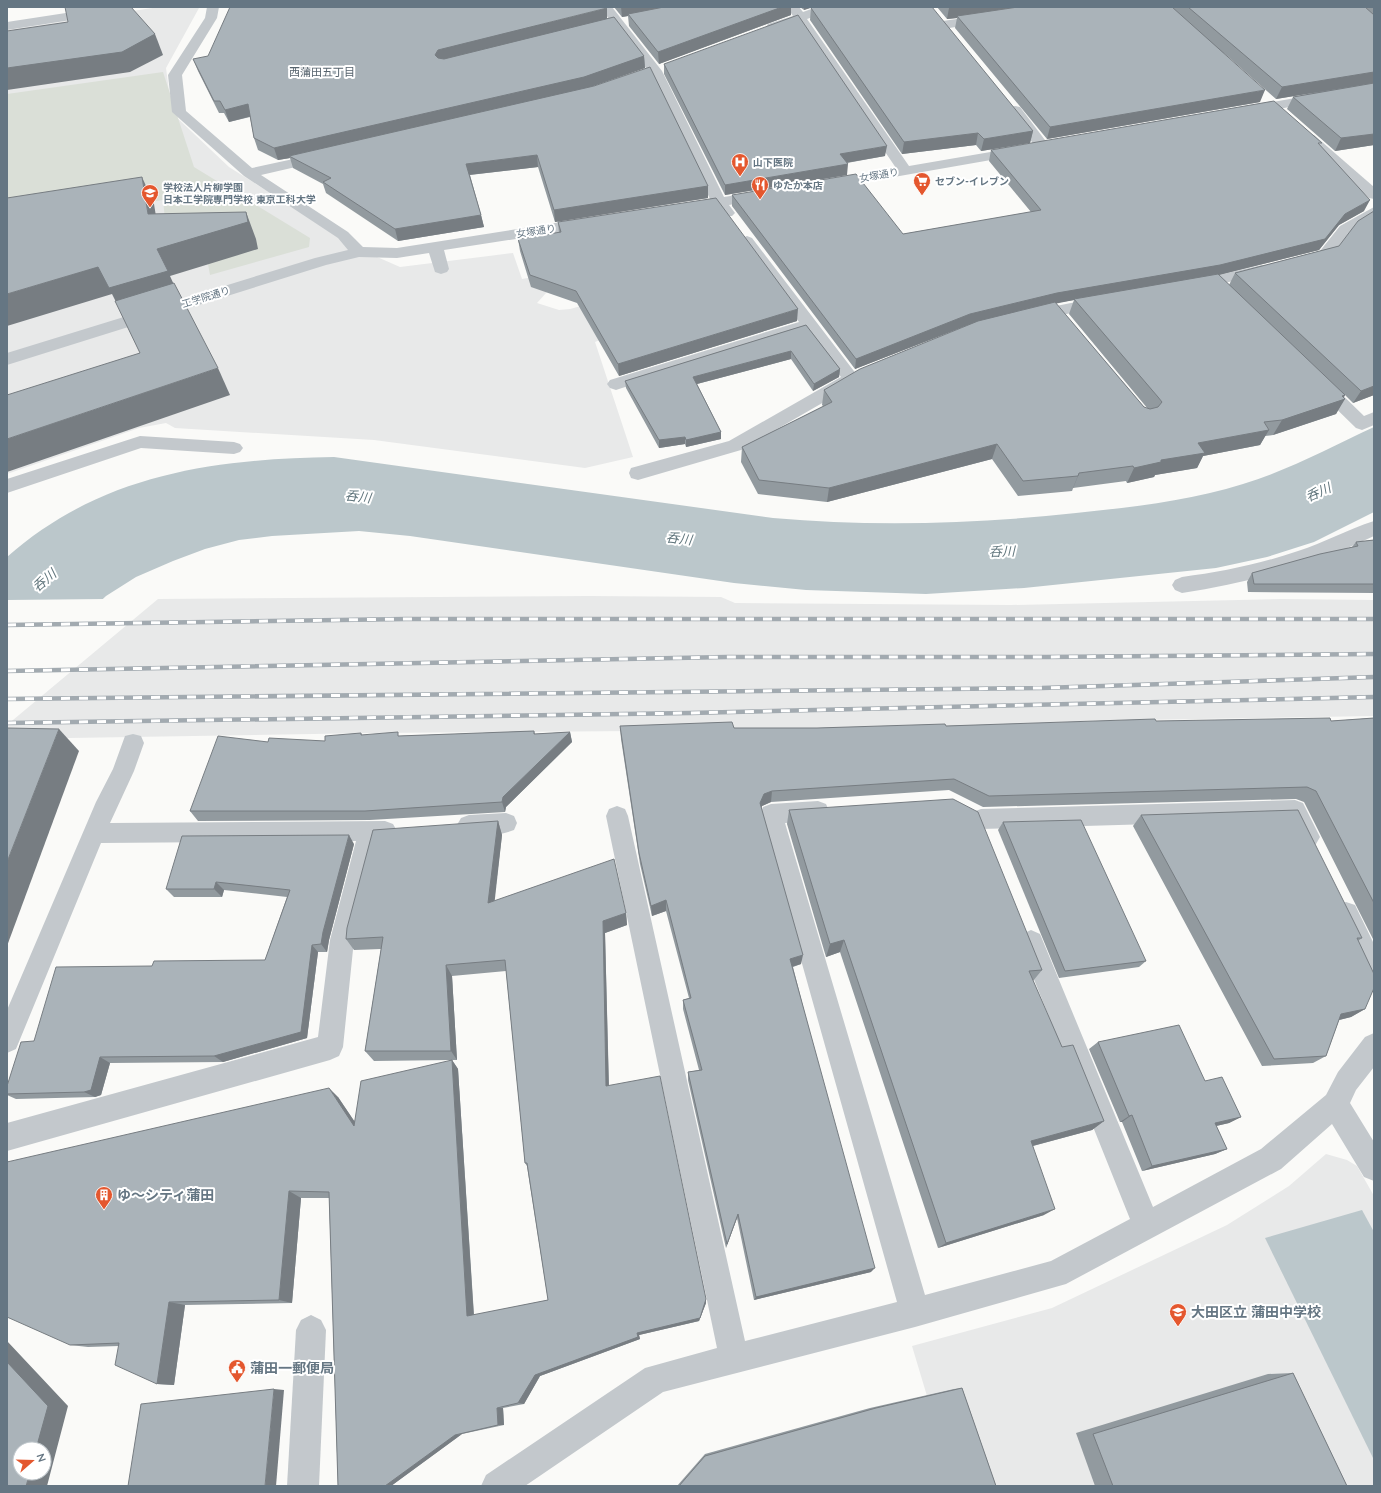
<svg xmlns="http://www.w3.org/2000/svg" width="1381" height="1493" font-family="Quicksand,'Noto Sans JP',sans-serif">
  <rect width="100%" height="100%" fill="#fafaf8"/>
  <g fill="#e8e9e9">
    <path d="M159 7 199 8 166 68 172 113 229 167 359 249 400 267 513 253 522 279 566 271 537 303 559 310 570 309 637 291 653 318 595 342 633 457 585 468 374 440 175 428 166 423 139 428 7 474V30Z"/>
    <path d="M589 596 721 597 735 603 1011 605 1281 599 1374 600V716L1079 721 1048 728 372 733 7 739V725L158 599Z"/>
    <path d="M1326 1154 1347 1160 1357 1166 1374 1196V1486H954L912 1346 1052 1308 1227 1225 1289 1186Z"/>
  </g>
  <path fill="#dadfd7" d="M163 72 194 167 310 238 309 247 210 275 208 264 167 238 163 200 7 225V94Z"/>
  <g fill="#bbc7cb">
    <path d="M1374 427V512L1314 542 1267 557 1216 568 1024 588 926 594 806 590 734 583 410 536 359 531 272 536 239 540 205 549 173 561 136 577 106 596 7 690V557C101 474 213 459 334 457L773 518C873 527 976 524 1076 513 1133 507 1189 501 1243 484 1289 470 1331 447 1374 427Z"/>
    <path d="M1362 1210 1374 1232V1460L1265 1238Z"/>
  </g>
  <path fill="#fafaf8" d="M105 599 8 691 7 692V600Z"/>
  <g fill="none" stroke-linecap="round" stroke-linejoin="round">
    <g fill="#c3c8cc" fill-rule="evenodd">
      <path d="M105 7H135L129 11 7 30V22Z"/>
      <path d="M207 7H219L217 18 182 75 186 111 252 168 321 153 326 154 328 157 326 160 261 175 348 232 363 247 397 248 587 218 592 220 595 223 592 226 587 228 444 250 449 269 447 272 441 274 435 272 429 253 397 258 359 257 326 265 7 365V353L315 258 348 250 338 238 244 176 172 112 168 75 205 18Z"/>
      <path d="M600 7H612L662 71 724 197 761 191 766 192 768 195 766 198 729 205 735 213 732 216H722L716 207 691 211 686 210 684 207 686 204 710 199 649 72Z"/>
      <path d="M787 7H799L803 12 817 7H835L833 10 807 19 909 166 1019 147 1024 148 1026 151 1024 154 1019 155 831 188 826 187 824 184 826 181 896 168 797 22 772 31 766 27 768 24 793 16Z"/>
      <path d="M1009 7H1022L1026 13 1020 17 943 29 937 25 943 21 1011 11Z"/>
      <path d="M1374 84V92L1250 114 1245 113 1243 110 1245 107 1250 106Z"/>
      <path d="M1015 106 1020 107 1048 144 1050 147 1048 150H1038L1010 113 1008 110 1010 107Z"/>
      <path d="M1309 134 1314 135 1374 187V199L1369 198 1304 141 1302 138 1304 135Z"/>
      <path d="M1374 207V218L1350 232 1332 257 1303 265 1297 263 1295 260 1297 257 1320 251 1340 226Z"/>
      <path d="M747 236 752 238 860 379 857 383 741 450 638 480 631 478 629 473 631 468 729 441 841 377 806 331 622 388 616 390 610 388 607 384 610 380 799 322 739 241 742 238Z"/>
      <path d="M1262 265 1268 267 1270 270 1268 273 1194 290 1188 288 1186 285 1188 282Z"/>
      <path d="M1101 297 1107 298 1109 302 1107 306 1031 321 1025 320 1023 316 1025 312 1031 311Z"/>
      <path d="M1321 378 1327 380 1364 416 1374 412V425L1362 430 1356 428 1315 388 1312 384 1315 380Z"/>
      <path d="M140 436 234 442 240 444 243 448 240 452 234 454 141 448 7 493V479Z"/>
      <path d="M1374 521V536C1313 565 1249 583 1182 593L1175 590 1172 585 1175 580 1182 577C1221 572 1260 564 1298 551 1324 543 1348 529 1374 521Z"/>
      <path d="M133 734 141 736 144 743 134 771 110 823 385 821 393 824 397 831 393 838 379 841 354 940 343 1047 339 1056 330 1060 7 1151V1123L318 1037 330 940 356 841 101 843 16 1049 7 1053V1010L96 802 113 769 125 736Z"/>
      <path d="M1295 800 1303 803 1320 837 1316 844 1308 847 1300 844 1288 820 981 829 973 826 970 819 973 812 981 809Z"/>
      <path d="M818 801 826 804 829 811 826 818 818 821 785 823 925 1295 1051 1261 1130 1219 1019 942 1022 934 1031 930 1040 934 1153 1207 1261 1149 1326 1095 1338 1072 1365 1037 1374 1033V1067L1356 1090 1350 1103 1374 1142V1181L1364 1177 1332 1124 1281 1169 1066 1284 915 1327 663 1392 525 1486H481L486 1475 645 1368 717 1348 606 816 609 809 617 806 625 809 628 816 745 1341 897 1302 760 814 763 807 771 804Z"/>
      <path d="M506 813 514 816 517 823 514 830C499 836 476 838 461 832L457 825 461 818 469 815Z"/>
      <path d="M1346 902 1355 905 1374 944V982L1365 978 1334 913 1337 905Z"/>
      <path d="M311 1315 321 1320 326 1330 319 1486H287L296 1330 301 1320Z"/>
    </g>
    <defs>
      <g id="rail">
        <path d="M7 625 406 619H1374"/>
        <path d="M7 671 727 657H1046L1374 654"/>
        <path d="M7 699 1042 688 1374 677"/>
        <path d="M7 723 690 713 1374 697"/>
      </g>
    </defs>
    <use href="#rail" stroke="#a2aab0" stroke-width="4.5"/>
    <use href="#rail" stroke="#fff" stroke-width="3" stroke-dasharray="9" stroke-linecap="butt"/>
  </g>
  <g fill="#929a9f" fill-rule="evenodd">
    <path d="M614 7H791V15L659 64 629 26 628 16 622 17Z"/>
    <path d="M800 7H813L804 10Z"/>
    <path d="M937 7H1009V8L1018 7H1374V145L1335 151 1287 109 1293 97 1318 92 1276 99 1224 53 1260 102 1047 139 955 28 957 18 947 19Z"/>
    <path d="M811 8 1033 131 1030 143 981 151 976 145 902 154 810 20Z"/>
    <path d="M607 18 644 56 645 68 590 87 708 186V198L555 222 538 167 470 175 481 215 484 227 398 241 326 193 323 184 293 168 290 158 278 160 258 150 254 138 250 117 229 122 224 113H219L198 71 193 59Z"/>
    <path d="M664 64 885 156 847 163V175L725 195 664 74Z"/>
    <path d="M1320 146 1364 211 1339 225 1319 250 1218 275 1229 285 1235 273 1339 246 1374 395 1353 403 1345 395 1336 414 1273 435 1265 436 1260 445 1203 456 1197 468 1155 475 1154 477 1127 483 1126 481 1073 488 1072 491 1018 496 992 459 827 502 758 494 741 462 742 447 823 406 822 405 824 390 971 324 855 369 732 206V195L903 234 1031 212 989 161 991 150ZM1074 300 1069 314 1148 409 1144 407 1055 303Z"/>
    <path d="M558 222 797 321 619 376 577 303 531 287 520 251 518 239 559 233Z"/>
    <path d="M806 325 840 369 839 377 813 391 791 359 697 384 721 432V439L686 447 685 444 659 448 626 388 625 381Z"/>
    <path d="M1374 540V593L1248 592 1247 582 1252 573 1352 547 1356 542Z"/>
    <path d="M1374 718V941L1304 802 1296 799 983 807 949 790 771 802 762 806 761 808 801 964 793 967 871 1272 754 1300 737 1218 726 1248 688 1080V1072L699 1070 683 1009V1000L689 998 666 911 652 916 640 864 621 739 620 726 734 728H817L946 726 1156 721H1331Z"/>
    <path d="M534 731 535 734 570 732 572 742 506 807 505 812 370 820 198 821 190 811 325 741 361 733 362 735 400 736Z"/>
    <path d="M789 810 1042 970 1033 981 1062 1047 1104 1121 1092 1130 1033 1146 1044 1215 938 1248 840 952 826 957 787 824Z"/>
    <path d="M1141 815 1362 938 1358 941 1365 1009 1351 1017 1339 1020 1326 1056 1313 1063 1262 1066 1133 826Z"/>
    <path d="M498 821 502 835 494 901 626 913 627 925 605 933 609 1086 706 1303 699 1321 639 1335 640 1339 540 1376 524 1404 503 1408 504 1425 462 1434 391 1486H338L329 1198H301L292 1303 185 1305 174 1385 157 1384 119 1346 88 1347 70 1345 338 1097 354 1121 451 1060 374 1061 365 1051 381 949 354 950 346 939ZM506 971 525 1163 527 1166 548 1300 474 1315 458 1069 452 1060H457L452 976Z"/>
    <path d="M1003 822 1146 961 1139 967 1059 978 998 830Z"/>
    <path d="M354 844 329 940 327 952H318L307 1038 223 1062 110 1063 101 1095 95 1097 16 1099 7 1095V1086L34 1041 152 966 265 960 287 897 224 890 222 897H174L166 889Z"/>
    <path d="M1098 1042 1205 1081 1241 1117 1229 1123 1216 1126 1227 1149 1215 1154 1142 1171 1122 1122H1120L1089 1049Z"/>
    <path d="M1293 1373 1347 1486H1095L1076 1433 1268 1374Z"/>
    <path d="M962 1388 996 1486H677L705 1454 870 1408 954 1389Z"/>
  </g>
  <g fill="#777d82">
    <path d="M621 7H672L628 14V16L622 17Z"/>
    <path d="M782 7H791V15L659 64 658 52Z"/>
    <path d="M804 7H813L804 10Z"/>
    <path d="M953 7H1009V10L957 16V18L947 19 949 8Z"/>
    <path d="M607 8V20L441 62 435 55 438 50Z"/>
    <path d="M155 34 163 55 130 72 7 90V68Z"/>
    <path d="M644 56 645 68 585 89 289 156 290 158 278 160 274 148Z"/>
    <path d="M1374 72V83L1276 99 1282 87Z"/>
    <path d="M1265 90 1260 102 1047 139 1050 127Z"/>
    <path d="M248 104 252 116 229 122 225 110Z"/>
    <path d="M1033 131 1030 143 981 151 984 139Z"/>
    <path d="M978 133 976 145 902 154 904 142Z"/>
    <path d="M1374 134V145L1335 151 1341 138Z"/>
    <path d="M887 146 885 156 839 164 840 154Z"/>
    <path d="M537 155 538 167 468 175 466 164Z"/>
    <path d="M848 164 847 175 725 195V185Z"/>
    <path d="M142 177 154 204 160 241 148 214Z"/>
    <path d="M708 186V198L555 222 554 210Z"/>
    <path d="M1370 200 1364 211 1339 225 1319 250 1215 276 1074 299V300L1054 304 968 325 855 369 856 359 970 314 1345 214Z"/>
    <path d="M246 212 256 239 258 249 170 276 180 298 123 316 112 294 7 326V294L157 249Z"/>
    <path d="M481 215 484 227 398 241 395 229Z"/>
    <path d="M798 309 797 321 619 376 618 364Z"/>
    <path d="M791 351V359L693 385V377Z"/>
    <path d="M218 368 230 395 7 472V439Z"/>
    <path d="M840 369 839 377 813 391 814 384Z"/>
    <path d="M1374 386V395L1353 403 1361 391Z"/>
    <path d="M1345 395 1342 400 1345 399 1336 414 1273 435 1282 420Z"/>
    <path d="M1269 430 1260 445 1203 456 1197 468 1155 475 1154 477 1127 483 1134 468 1198 443Z"/>
    <path d="M721 432V439L686 447V440Z"/>
    <path d="M685 437V444L659 448V440Z"/>
    <path d="M997 444 992 459 827 502 829 488Z"/>
    <path d="M1079 473 1073 488 1072 491 1078 476Z"/>
    <path d="M59 729 79 751 7 946V862Z"/>
    <path d="M570 732 572 742 506 807 505 812 502 802 503 797Z"/>
    <path d="M772 791 771 802 762 806 759 814 760 803 764 794Z"/>
    <path d="M498 821 502 835 493 916 488 903Z"/>
    <path d="M349 835 354 844 329 940 327 952 321 944 323 932Z"/>
    <path d="M216 882 224 890 222 897 214 889Z"/>
    <path d="M666 900V911L652 916 651 906Z"/>
    <path d="M626 913 627 925 605 933 609 1095 606 1086 603 921Z"/>
    <path d="M844 940 840 952 826 957 830 944Z"/>
    <path d="M312 945 318 952 307 1038 223 1062 214 1056Z"/>
    <path d="M803 955 801 964 788 968 790 959Z"/>
    <path d="M446 965 452 976 457 1060 451 1051Z"/>
    <path d="M1365 1009 1351 1017 1327 1023 1341 1014Z"/>
    <path d="M100 1057 110 1063 101 1095 95 1097 84 1092Z"/>
    <path d="M452 1060 458 1069 474 1319 467 1316Z"/>
    <path d="M329 1088 338 1097 363 1134 354 1126Z"/>
    <path d="M1132 1115 1122 1122H1120L1129 1116Z"/>
    <path d="M1241 1117 1229 1123 1203 1129 1215 1123Z"/>
    <path d="M1104 1121 1092 1130 1021 1149 1031 1141Z"/>
    <path d="M1227 1149 1215 1154 1142 1171 1152 1166Z"/>
    <path d="M289 1191 301 1198 292 1303 279 1300Z"/>
    <path d="M1055 1209 1044 1215 938 1248 946 1243Z"/>
    <path d="M738 1214 737 1218 726 1248 727 1244Z"/>
    <path d="M875 1268 871 1272 754 1300 756 1297Z"/>
    <path d="M706 1299V1303L699 1321 639 1335 640 1339 540 1376 524 1404 518 1403 535 1375 637 1333Z"/>
    <path d="M169 1302 185 1305 174 1385 157 1384Z"/>
    <path d="M7 1341 68 1406 47 1486H26L30 1473H44V1449H36L7 1362Z"/>
    <path d="M274 1389 284 1390 276 1486H265Z"/>
    <path d="M497 1408H503L504 1425H498Z"/>
    <path d="M462 1434 391 1486H385L455 1435Z"/>
  </g>
  <g fill="#aab3b9" stroke="#777d82">
    <path d="M65 7H131L155 34 122 52 7 68V31L68 22Z"/>
    <path d="M230 7H606L607 8 438 50 435 55 438 58 444 59 614 17 644 56 584 77 274 148 254 138 248 104 225 110 220 101H214L193 59 208 56Z"/>
    <path d="M664 7H782L658 52 628 14Z"/>
    <path d="M814 7H932L1033 131 984 139 978 133 904 142 811 8Z"/>
    <path d="M1018 7H1172L1265 90 1050 127 957 16Z"/>
    <path d="M1188 7H1365L1374 15V72L1282 87Z"/>
    <path d="M798 15 887 146 840 154 848 164 725 185 664 64Z"/>
    <path d="M650 67 708 186 554 210 537 155 466 164 481 215 395 229 323 182 331 178 289 156 594 86Z"/>
    <path d="M1374 83V134L1341 138 1293 97Z"/>
    <path d="M1274 101 1322 143H1318L1370 200 1345 214 1325 239 1220 265 1057 293 970 314 856 359 732 195 856 174 903 234 1041 210 991 150Z"/>
    <path d="M142 177 148 214 246 212 248 222 157 249 168 271 109 288 98 267 7 294V198Z"/>
    <path d="M716 198 798 309 618 364 576 291 530 275 518 239 561 232 558 222Z"/>
    <path d="M1374 211V386L1361 391 1235 273 1339 246 1358 221Z"/>
    <path d="M1218 274 1345 395 1342 396 1345 399 1282 420 1264 422 1269 430 1198 443 1205 453 1161 460V462L1134 468 1133 466 1079 473 1078 476 1023 481 997 444 829 488 759 480 742 447 832 402 824 390 860 369 978 321 1055 302 1144 407 1150 409 1158 407 1162 402 1158 397 1074 299Z"/>
    <path d="M174 283 218 368 7 439V395L140 353 115 301Z"/>
    <path d="M806 325 840 369 814 384 791 351 693 377 721 432 686 440 685 437 659 440 625 381Z"/>
    <path d="M1374 540V584H1254L1252 573 1320 554 1358 546 1356 542Z"/>
    <path d="M1330 718 1331 721 1374 718V903L1316 791 1307 787 989 796 954 779 772 791 764 794 760 803 803 955 790 959 875 1268 756 1297 738 1214 727 1244 688 1072 702 1070 683 1000 691 998 666 900 651 906 639 853 620 726 732 722 734 728H817L945 724 946 726 1155 719 1156 721Z"/>
    <path d="M7 728 59 729 7 862Z"/>
    <path d="M534 731V734L570 732 503 797 502 802 365 811H190L218 736 268 742 269 738 325 741V736L361 733V735L398 732V736Z"/>
    <path d="M953 799 978 812 1042 970 1029 971 1062 1047 1073 1045 1104 1121 1031 1141 1055 1209 946 1243 844 940 830 944 789 810Z"/>
    <path d="M1298 810 1362 938H1357L1374 974V988L1365 1009 1341 1014 1326 1056 1274 1059 1141 815Z"/>
    <path d="M1081 820 1146 961 1065 971 1003 822Z"/>
    <path d="M498 821 488 903 614 859 626 913 603 921 606 1086 660 1076 706 1299 700 1318 637 1333 638 1337 535 1375 518 1403 497 1408 498 1425 455 1435 385 1486H338L329 1192 289 1191 279 1300 169 1302 157 1384 115 1365 119 1343 70 1345 7 1317V1162L329 1088 354 1126 361 1081 452 1060 467 1316 548 1300 527 1163H525L505 960 446 965 451 1051H365L383 937 346 939 347 928 373 830Z"/>
    <path d="M349 835 323 932 321 944 312 945 301 1032 214 1056 100 1057 91 1090 84 1092 7 1094V1086L21 1042 34 1041 56 967 152 966 154 961 265 960 290 890 216 882 214 889H166L182 836Z"/>
    <path d="M1179 1025 1205 1081 1222 1077 1241 1117 1215 1123 1227 1149 1152 1166 1132 1115 1129 1116 1098 1042Z"/>
    <path d="M7 1362 48 1406 36 1449H20V1473H30L26 1486H7Z"/>
    <path d="M1293 1373 1347 1486H1113L1093 1434Z"/>
    <path d="M962 1388 996 1486H679L705 1456 876 1408Z"/>
    <path d="M274 1389 265 1486H128L141 1404Z"/>
  </g>
  <defs>
    <symbol id="hospital-pin" viewBox="-11 -11 22 30"><path d="M0 17L-7.5 6A9.5 9.5 0 1 1 7.5 6Z" fill="#e4572e" stroke="#fff"/><path d="M-5-5h3v3.5h4V-5h3V5h-3V1.5h-4V5h-3Z" fill="#fff"/></symbol>
    <symbol id="supermarket-pin" viewBox="-11 -11 22 30"><path d="M0 17L-7.5 6A9.5 9.5 0 1 1 7.5 6Z" fill="#e4572e" stroke="#fff"/><path d="M-6-5.5h2.5l.6 2H6L4.5 2H-2.5L-4.4-4H-6ZM-1.5 3.2a1.3 1.3 0 1 0 .1 0ZM3 3.2a1.3 1.3 0 1 0 .1 0Z" fill="#fff"/></symbol>
    <symbol id="restaurant-pin" viewBox="-11 -11 22 30"><path d="M0 17L-7.5 6A9.5 9.5 0 1 1 7.5 6Z" fill="#e4572e" stroke="#fff"/><path d="M-5-6h1v4h1v-4h1v4h1v-4h1v5L-1.5 .5V6h-2V.5L-5-1ZM5-6V6H3V1.5H1.5Q1.5-4 5-6Z" fill="#fff"/></symbol>
    <symbol id="university-pin" viewBox="-11 -11 22 30"><path d="M0 17L-7.5 6A9.5 9.5 0 1 1 7.5 6Z" fill="#e4572e" stroke="#fff"/><path d="M0-5L7-2L0 1L-7-2ZM-4 1L0 2.5L4 1V4Q0 6-4 4Z" fill="#fff"/></symbol>
    <symbol id="building-pin" viewBox="-11 -11 22 30"><path d="M0 17L-7.5 6A9.5 9.5 0 1 1 7.5 6Z" fill="#e4572e" stroke="#fff"/><path d="M-4-6H4V6H1V3H-1V6H-4ZM-2.5-4.3h1.7v1.8h-1.7ZM.8-4.3h1.7v1.8H.8ZM-2.5-1h1.7V.8h-1.7ZM.8-1h1.7V.8H.8Z" fill="#fff"/></symbol>
    <symbol id="school-pin" viewBox="-11 -11 22 30"><path d="M0 17L-7.5 6A9.5 9.5 0 1 1 7.5 6Z" fill="#e4572e" stroke="#fff"/><path d="M0-5L7-2L0 1L-7-2ZM-4 1L0 2.5L4 1V4Q0 6-4 4Z" fill="#fff"/></symbol>
    <symbol id="civic-pin" viewBox="-11 -11 22 30"><path d="M0 17L-7.5 6A9.5 9.5 0 1 1 7.5 6Z" fill="#e4572e" stroke="#fff"/><path d="M-.6-6.5H3V-4.5H.6V-3L4-1V1h2V6H-6V1h2V-1L-.6-3ZM-1.2 2.5V6h2.4V2.5Z" fill="#fff"/></symbol>
  </defs>
  <g fill-rule="evenodd">
    <use href="#hospital-pin" x="730" y="152" width="20" height="27"/>
    <use href="#supermarket-pin" x="912" y="171" width="20" height="27"/>
    <use href="#restaurant-pin" x="750" y="175" width="20" height="27"/>
    <use href="#university-pin" x="140" y="183" width="20" height="27"/>
    <use href="#building-pin" x="94" y="1185" width="20" height="27"/>
    <use href="#school-pin" x="1168" y="1302" width="20" height="27"/>
    <use href="#civic-pin" x="227" y="1358" width="20" height="27"/>
  </g>
  <g text-anchor="middle" dominant-baseline="central" stroke-width="4" stroke-linejoin="round" paint-order="stroke">
    <g font-size="10" font-weight="bold" fill="#657683" stroke="#fff" text-anchor="start">
      <text x="753" y="162">山下医院</text>
      <text x="935" y="181">セブン-イレブン</text>
      <text x="773" y="185">ゆたか本店</text>
      <text x="163" y="187">学校法人片柳学園<tspan x="163" dy="12">日本工学院専門学校 東京工科大学</tspan></text>
    </g>
    <g font-size="10" fill="#657683" stroke="#fff">
      <text transform="translate(879 175) rotate(-10)">女塚通り</text>
      <text transform="translate(536 231) rotate(-9)">女塚通り</text>
      <text transform="translate(206 297) rotate(-17)">工学院通り</text>
    </g>
    <g font-size="11" fill="#57646e" stroke="#fff">
      <text x="322" y="72">西蒲田五丁目</text>
    </g>
    <g font-size="13" font-style="italic" fill="#60757c" stroke="#fff">
      <text transform="translate(1318 492) rotate(-24)">呑川</text>
      <text transform="translate(358 496) rotate(7)">呑川</text>
      <text transform="translate(679 538) rotate(7)">呑川</text>
      <text transform="translate(1002 551) rotate(-1)">呑川</text>
      <text transform="translate(44 580) rotate(-40)">呑川</text>
    </g>
    <g font-size="14" font-weight="bold" fill="#657683" stroke="#fff" text-anchor="start">
      <text x="117" y="1195">ゆ〜シティ蒲田</text>
      <text x="1191" y="1312">大田区立 蒲田中学校</text>
      <text x="250" y="1368">蒲田一郵便局</text>
    </g>
  </g>
  <rect width="1381" height="1493" fill="none" stroke="#657683" stroke-width="16"/>
  <g transform="translate(32 1461) rotate(70)"><circle r="19" fill="#ffffff" stroke="#c1c8cd"/>
  <path d="M0-3L7 15L0 10L-7 15Z" fill="#e4572e"/>
  <text y="-6" font-size="11" font-weight="bold" text-anchor="middle" fill="#657683">N</text>
  </g>
</svg>
